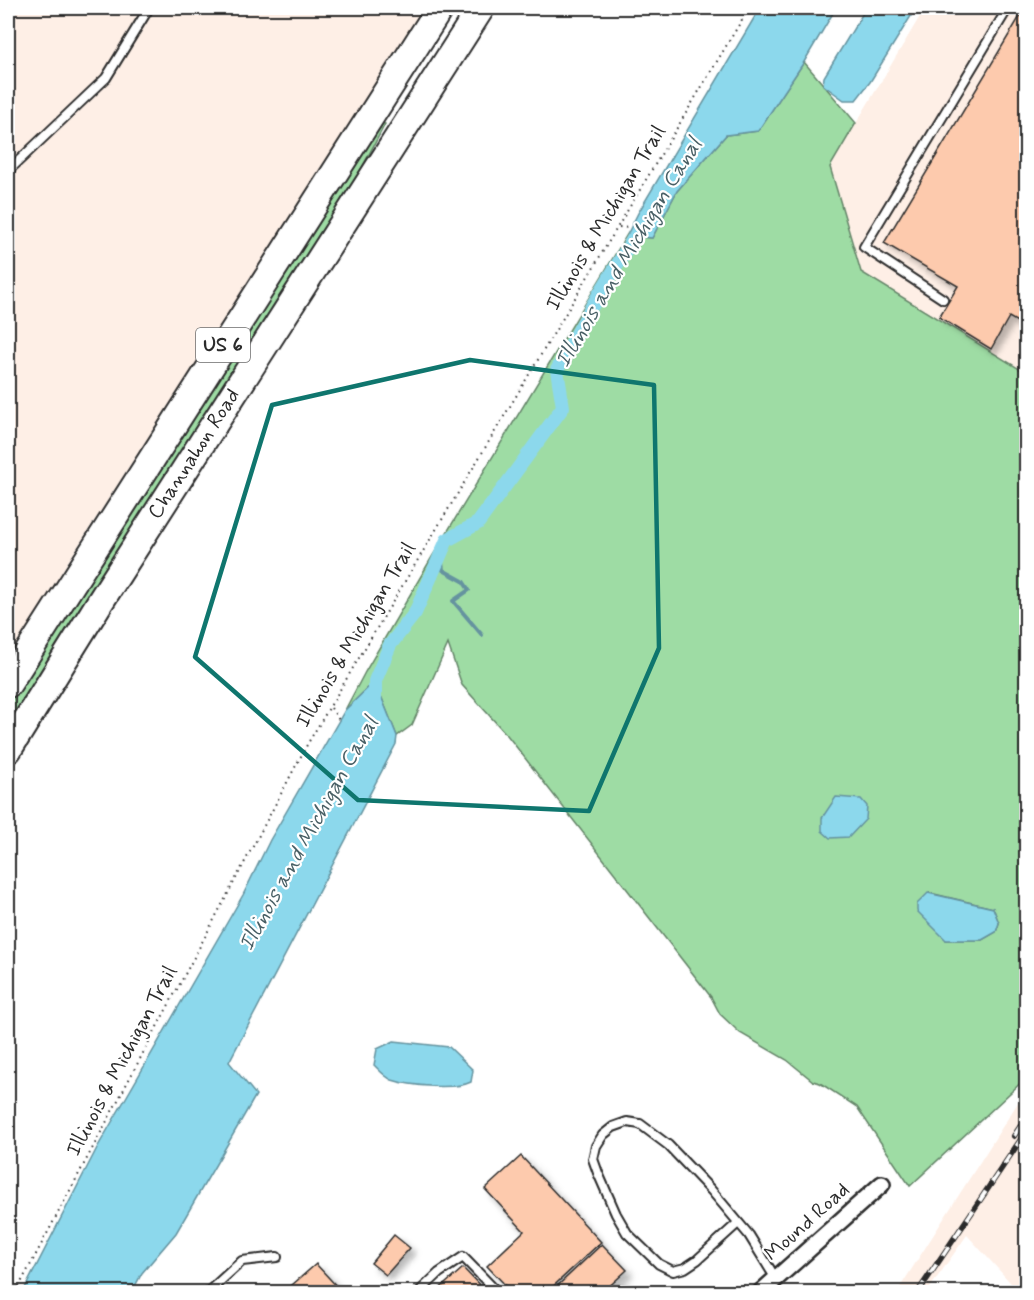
<svg xmlns="http://www.w3.org/2000/svg" width="1034" height="1300" font-family="Mynerve,sans-serif">
  <defs>
    <filter id="shadow"><feDropShadow dx="5.5" dy="5.5" stdDeviation="3" flood-color="#0004"/></filter>
  </defs>
  <rect width="100%" height="100%" fill="#fff"/>
  <filter id="ink" filterUnits="userSpaceOnUse"><feTurbulence type="fractalNoise" baseFrequency=".0167" numOctaves="2"/><feDisplacementMap in="SourceGraphic" scale="12" xChannelSelector="R" yChannelSelector="G"/><feConvolveMatrix kernelMatrix="1 2 1 2 8 2 1 2 1" color-interpolation-filters="sRGB"/></filter>
  <g filter="url(#ink)">
    <g fill="#feefe6">
      <path d="M8 8H424L66 565 8 659Z"/>
      <path d="M925 8H1026V373L861 272 830 167Z"/>
      <path d="M1026 1090V1292H1019L967 1235 927 1292H897Z"/>
    </g>
    <g fill="#9edca4" stroke="#648468" stroke-width="1.5" fill-rule="evenodd">
      <path d="M804 62 856 123 830 167 861 272 1026 373V1078L910 1186 857 1107 820 1083 813 1081 787 1060 740 1033 720 1014 711 997 507 735 462 685 448 644 412 725 397 736 375 681 345 710 365 672 432 557 628 233 624 252 641 237 652 238 677 191 726 135 758 131ZM930 893 993 908 999 923 996 932 982 940H946Z"/>
      <path d="M378 121 385 124 339 211 8 728V705Z"/>
    </g>
    <g fill="#8cd8ec" stroke="#65939f" stroke-width="1.5">
      <path d="M760 8H836L804 62 758 131 726 135 677 191 652 238 641 237 624 253 628 233 638 213Z"/>
      <path d="M866 8H916L870 82 856 100H844L823 85 824 77Z"/>
      <path d="M375 681 397 736 396 744 229 1062 256 1095 176 1233 142 1273 132 1292H23L97 1148 243 895 270 840 345 710Z"/>
      <path d="M836 797 861 799 867 806 866 819 849 837 830 838 822 831V818Z"/>
      <path d="M928 893 993 908 999 923 996 932 982 940H946L917 911V904Z"/>
      <path d="M394 1041 449 1047 473 1070 471 1082C455 1090 410 1086 392 1080 385 1077 379 1070 374 1065L377 1049Z"/>
    </g>
    <g fill="none" stroke-linecap="round" stroke-linejoin="round">
      <path stroke="#65939f" stroke-width="4" d="M441 555 443 570 463 581 469 590 453 601 482 635"/>
      <path stroke="#8cd8ec" stroke-width="14" d="M375 698V681L390 645 415 613 447 540 478 523 563 407 557 370 592 306 633 239"/>
    </g>
    <g fill="#fdcaad" stroke="#2b2b2b" stroke-width="1.5" filter="url(#shadow)">
      <path d="M1025 8H1026V327L1009 317 991 349 939 317 958 286 884 243Z"/>
      <path d="M521 1156 601 1242 547 1292H512L487 1266 524 1231 485 1189Z"/>
      <path d="M394 1235 410 1248 386 1275 371 1263Z"/>
      <path d="M602 1244 627 1270 603 1292H551Z"/>
      <path d="M316 1264 342 1292H284Z"/>
      <path d="M463 1268 486 1292H436Z"/>
    </g>
    <g fill="none" stroke-linecap="round" stroke-linejoin="round">
      <defs>
        <g id="lane">
          <path d="M8 171 106 78 149 8"/>
          <path d="M943 299 864 247 1008 8"/>
          <path d="M738 1223 697 1260 685 1268 673 1271 659 1264 627 1233 616 1214 598 1173 593 1159 596 1146 603 1135 613 1127 627 1122 640 1124 668 1145 711 1190 749 1235 776 1279"/>
          <path d="M208 1292 242 1261 277 1257"/>
          <path d="M419 1292 439 1273 463 1257 497 1292"/>
        </g>
        <path id="street" d="M761 1292 882 1184"/>
        <g id="primary">
          <path d="M8 684 440 8"/>
          <path d="M8 750 100 602 481 8"/>
        </g>
      </defs>
      <use href="#lane" stroke="#2b2b2b" stroke-width="12"/>
      <use href="#street" stroke="#2b2b2b" stroke-width="20"/>
      <use href="#primary" stroke="#2b2b2b" stroke-width="30"/>
      <g stroke="#2b2b2b" stroke-width="2" stroke-dasharray="1.5 4.5" stroke-linecap="butt">
        <path d="M619 227 630 228"/>
        <path d="M331 708 339 720"/>
        <path d="M16 1292 308 743 749 8"/>
      </g>
      <use href="#lane" stroke="#fff" stroke-width="8"/>
      <use href="#street" stroke="#fff" stroke-width="15"/>
      <use href="#primary" stroke="#fff" stroke-width="26"/>
      <defs>
        <g id="rail">
          <path d="M1014 1136 1026 1118"/>
          <path d="M918 1292 1026 1132"/>
        </g>
      </defs>
      <use href="#rail" stroke="#2b2b2b" stroke-width="6"/>
      <use href="#rail" stroke="#fff" stroke-width="4" stroke-dasharray="11" stroke-linecap="butt"/>
    </g>
  </g>
  <path fill="none" stroke="#0f766e" stroke-width="4.5" stroke-linejoin="round" d="M470 360 654 385 659 648 589 811 358 800 195 657 272 405Z"/>
  <g text-anchor="middle" dominant-baseline="central" stroke-width="4.5" stroke-linejoin="round" paint-order="stroke">
    <rect fill="#fff" stroke="#6b6b6b" stroke-width="1.5" x="196" y="328" width="54" height="34" rx="4.5"/>
    <g font-size="20" font-weight="bold" fill="#2b2b2b">
      <text x="223" y="345">US 6</text>
    </g>
    <g font-size="21" fill="#2b2b2b" stroke="#fff">
      <text transform="translate(606 218) rotate(-59)">Illinois &amp; Michigan Trail</text>
      <text transform="translate(194 454) rotate(-57)">Channahon Road</text>
      <text transform="translate(356 635) rotate(-59)">Illinois &amp; Michigan Trail</text>
      <text transform="translate(122 1061) rotate(-62)">Illinois &amp; Michigan Trail</text>
      <text transform="translate(807 1222) rotate(-42)">Mound Road</text>
    </g>
    <g font-size="22" font-style="italic" fill="#485f65" stroke="#fff">
      <text transform="translate(629 253) rotate(-59)">Illinois and Michigan Canal</text>
      <text transform="translate(309 834) rotate(-61)">Illinois and Michigan Canal</text>
    </g>
  </g>
  <rect width="1034" height="1300" fill="none" stroke="#fff" stroke-width="30"/>
  <rect x="15" y="15" width="1004" height="1270" fill="none" stroke="#2b2b2b" stroke-width="2" filter="url(#ink)"/>
</svg>
